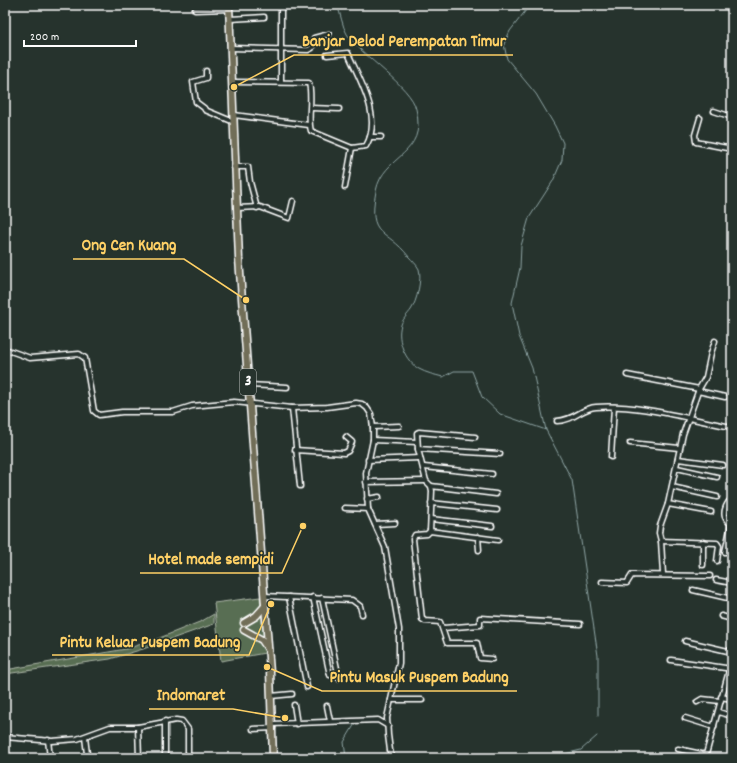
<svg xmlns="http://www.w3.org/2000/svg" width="737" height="763" font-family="Dekko,sans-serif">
  <rect width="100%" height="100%" fill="#26332d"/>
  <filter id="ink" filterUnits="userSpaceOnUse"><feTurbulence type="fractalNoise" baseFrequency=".025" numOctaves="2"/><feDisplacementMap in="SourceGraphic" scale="8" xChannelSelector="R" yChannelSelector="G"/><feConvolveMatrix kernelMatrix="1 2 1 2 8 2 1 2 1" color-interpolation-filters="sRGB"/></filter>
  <g filter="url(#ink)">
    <g fill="#596e52" stroke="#acb6a8">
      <path d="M260 597 265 653 221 661 214 603Z"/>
      <path d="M214 614V624L143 649 110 659 5 674V670L126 649 157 639 202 621Z"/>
    </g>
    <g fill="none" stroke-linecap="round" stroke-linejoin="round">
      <g stroke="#90a6a6" stroke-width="1">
        <path d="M337 5C341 14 342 26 347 34 361 56 411 86 416 109 428 156 383 154 376 191 367 239 386 227 409 257 412 260 417 265 419 269 422 279 417 301 411 310 408 314 402 320 401 325 396 340 406 362 419 369 426 373 435 375 443 377L454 371H472L482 397 500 414 546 430"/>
        <path d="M530 5 510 31 504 44 507 59 536 94 555 126 563 143 562 160 553 181 529 218 521 246 520 268 512 303 519 336 532 368 546 430 572 480 598 656V715"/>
        <path d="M346 758 344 742 356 722"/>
        <path d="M548 758 581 750 597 736"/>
      </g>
      <defs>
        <g id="minor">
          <path d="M281 5V82"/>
          <path d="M195 10 229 9"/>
          <path d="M230 19 264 17"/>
          <path d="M231 48 308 50 312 48 314 38 329 34"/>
          <path d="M206 71V78L193 82 196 102 204 108 205 110 234 122"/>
          <path d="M233 82 309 83C313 99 307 118 311 131L352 148 366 146C383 117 360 81 348 53L327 55"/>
          <path d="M311 108 339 109"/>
          <path d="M714 111 732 117"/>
          <path d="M234 115 309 125"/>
          <path d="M700 118 695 135 696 142 732 149"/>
          <path d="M370 137H381"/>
          <path d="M234 167H248L250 182 257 208"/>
          <path d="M345 187 352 148"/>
          <path d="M237 208 260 207 289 218 293 201"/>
          <path d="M5 349 30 358 79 354 85 358 94 411 99 415 122 412H173L192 406 234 402 292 408 327 407 356 403 362 404 367 408 371 414 373 427V440L366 473 368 509 385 547 399 629V663L387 718 388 735 391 758"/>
          <path d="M627 375 699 389"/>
          <path d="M249 385 287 387"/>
          <path d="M698 391 725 397"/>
          <path d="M292 408 300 486"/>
          <path d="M557 421C576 420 581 408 596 407 642 404 687 419 732 427"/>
          <path d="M373 427 399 426"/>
          <path d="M475 437 419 432 417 433 418 449 426 481 431 486 432 491 430 531 498 540"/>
          <path d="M373 440 417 442"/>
          <path d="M630 443 679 448"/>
          <path d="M418 449 500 454"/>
          <path d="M295 450 344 453 348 451 352 442 346 437"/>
          <path d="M611 457 614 407"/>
          <path d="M678 459 723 465"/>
          <path d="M368 460 420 458"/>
          <path d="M424 467 492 474"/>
          <path d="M677 468 717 477"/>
          <path d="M366 482 426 481"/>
          <path d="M431 486 496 494"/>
          <path d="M672 487 717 497"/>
          <path d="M367 499 379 497"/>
          <path d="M431 503 497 510"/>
          <path d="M668 504 711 512"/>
          <path d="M345 508 368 509"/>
          <path d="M431 519 492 526"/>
          <path d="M375 524 395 523"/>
          <path d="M430 531 427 534 415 535 413 539 422 619 425 621 440 622 447 643H477L480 658 492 659"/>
          <path d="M478 537 479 550"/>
          <path d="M661 541 717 543 719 546 717 561"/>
          <path d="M725 552 731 525C730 522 726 521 725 517 723 511 727 502 732 499"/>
          <path d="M703 565V542"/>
          <path d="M663 574 661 541 659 533 660 526 668 504 683 434 699 389 706 377 711 353 715 341"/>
          <path d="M716 580 732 583"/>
          <path d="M602 582 627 583 632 575 710 576"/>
          <path d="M693 590 732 599"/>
          <path d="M264 596 352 600 360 606 362 614"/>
          <path d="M289 597 307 687"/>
          <path d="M313 597 330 675"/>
          <path d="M322 598 339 678"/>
          <path d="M721 616 732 619"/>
          <path d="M443 628 480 625V618L580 624"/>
          <path d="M685 641 732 652"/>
          <path d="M671 660 732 669"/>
          <path d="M271 696 292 694"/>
          <path d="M721 697 732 699"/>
          <path d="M391 700H422"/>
          <path d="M697 702 702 699 720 701"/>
          <path d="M294 705 297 724"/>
          <path d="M327 706 330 721"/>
          <path d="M718 712 732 716"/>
          <path d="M685 718 714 727"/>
          <path d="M165 721V758"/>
          <path d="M272 724 378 720 388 726"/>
          <path d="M138 727 139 758"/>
          <path d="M253 729 273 728"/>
          <path d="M5 737 52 741 77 739 110 727H138L176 720 182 721 188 729V758"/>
          <path d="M85 737 87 754"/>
          <path d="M48 740 50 758"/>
          <path d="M678 749 706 755"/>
          <path d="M381 758 391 757"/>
          <path d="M705 758 732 660"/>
        </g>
        <g id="highway">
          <path d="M229 5 239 259 270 672 273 758"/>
          <path d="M244 623 256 616 265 606"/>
          <path d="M244 630 262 640 268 649"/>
        </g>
      </defs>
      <use href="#minor" stroke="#fff" stroke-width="7"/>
      <use href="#highway" stroke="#fff" stroke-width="9"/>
      <use href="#minor" stroke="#26332d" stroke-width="4"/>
      <use href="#highway" stroke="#716e59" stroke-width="6"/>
    </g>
  </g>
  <g text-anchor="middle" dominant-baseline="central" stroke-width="3" stroke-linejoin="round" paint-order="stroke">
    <rect fill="#26332d" stroke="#bec2c0" stroke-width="1" x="240" y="369" width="16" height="26" rx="3"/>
    <g font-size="15" font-weight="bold" fill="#fff">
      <text x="248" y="382">3</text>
    </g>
  </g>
  <path fill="none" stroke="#ffd166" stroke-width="1.5" d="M234 87L294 55H513M246 300L184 259H73M303 526L282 573H140M271 604L249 655H52M267 667L322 691H517M285 718L233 709H149"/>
  <g fill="#ffd166" stroke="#26332d" stroke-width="1.5">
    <circle cx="234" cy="87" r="4"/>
    <circle cx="246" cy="300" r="4"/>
    <circle cx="303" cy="526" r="4"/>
    <circle cx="271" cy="604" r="4"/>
    <circle cx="267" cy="667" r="4"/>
    <circle cx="285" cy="718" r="4"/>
  </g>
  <g font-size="17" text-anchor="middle" font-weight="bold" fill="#ffd166" stroke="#26332d" stroke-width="3" stroke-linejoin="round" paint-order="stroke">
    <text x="404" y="46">Banjar Delod Perempatan Timur</text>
    <text x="129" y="250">Ong Cen Kuang</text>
    <text x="211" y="564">Hotel made sempidi</text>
    <text x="150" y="647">Pintu Keluar Puspem Badung</text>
    <text x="419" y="682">Pintu Masuk Puspem Badung</text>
    <text x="191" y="700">Indomaret</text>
  </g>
  <rect width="737" height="763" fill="none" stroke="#26332d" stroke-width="20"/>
  <rect x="10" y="10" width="717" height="743" fill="none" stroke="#fff" stroke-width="1.5" filter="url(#ink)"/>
  <path d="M24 40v6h112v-6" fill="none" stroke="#ffffff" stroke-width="2"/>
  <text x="30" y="40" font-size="12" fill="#ffffff" stroke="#26332d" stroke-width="3" paint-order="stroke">200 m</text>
</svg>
